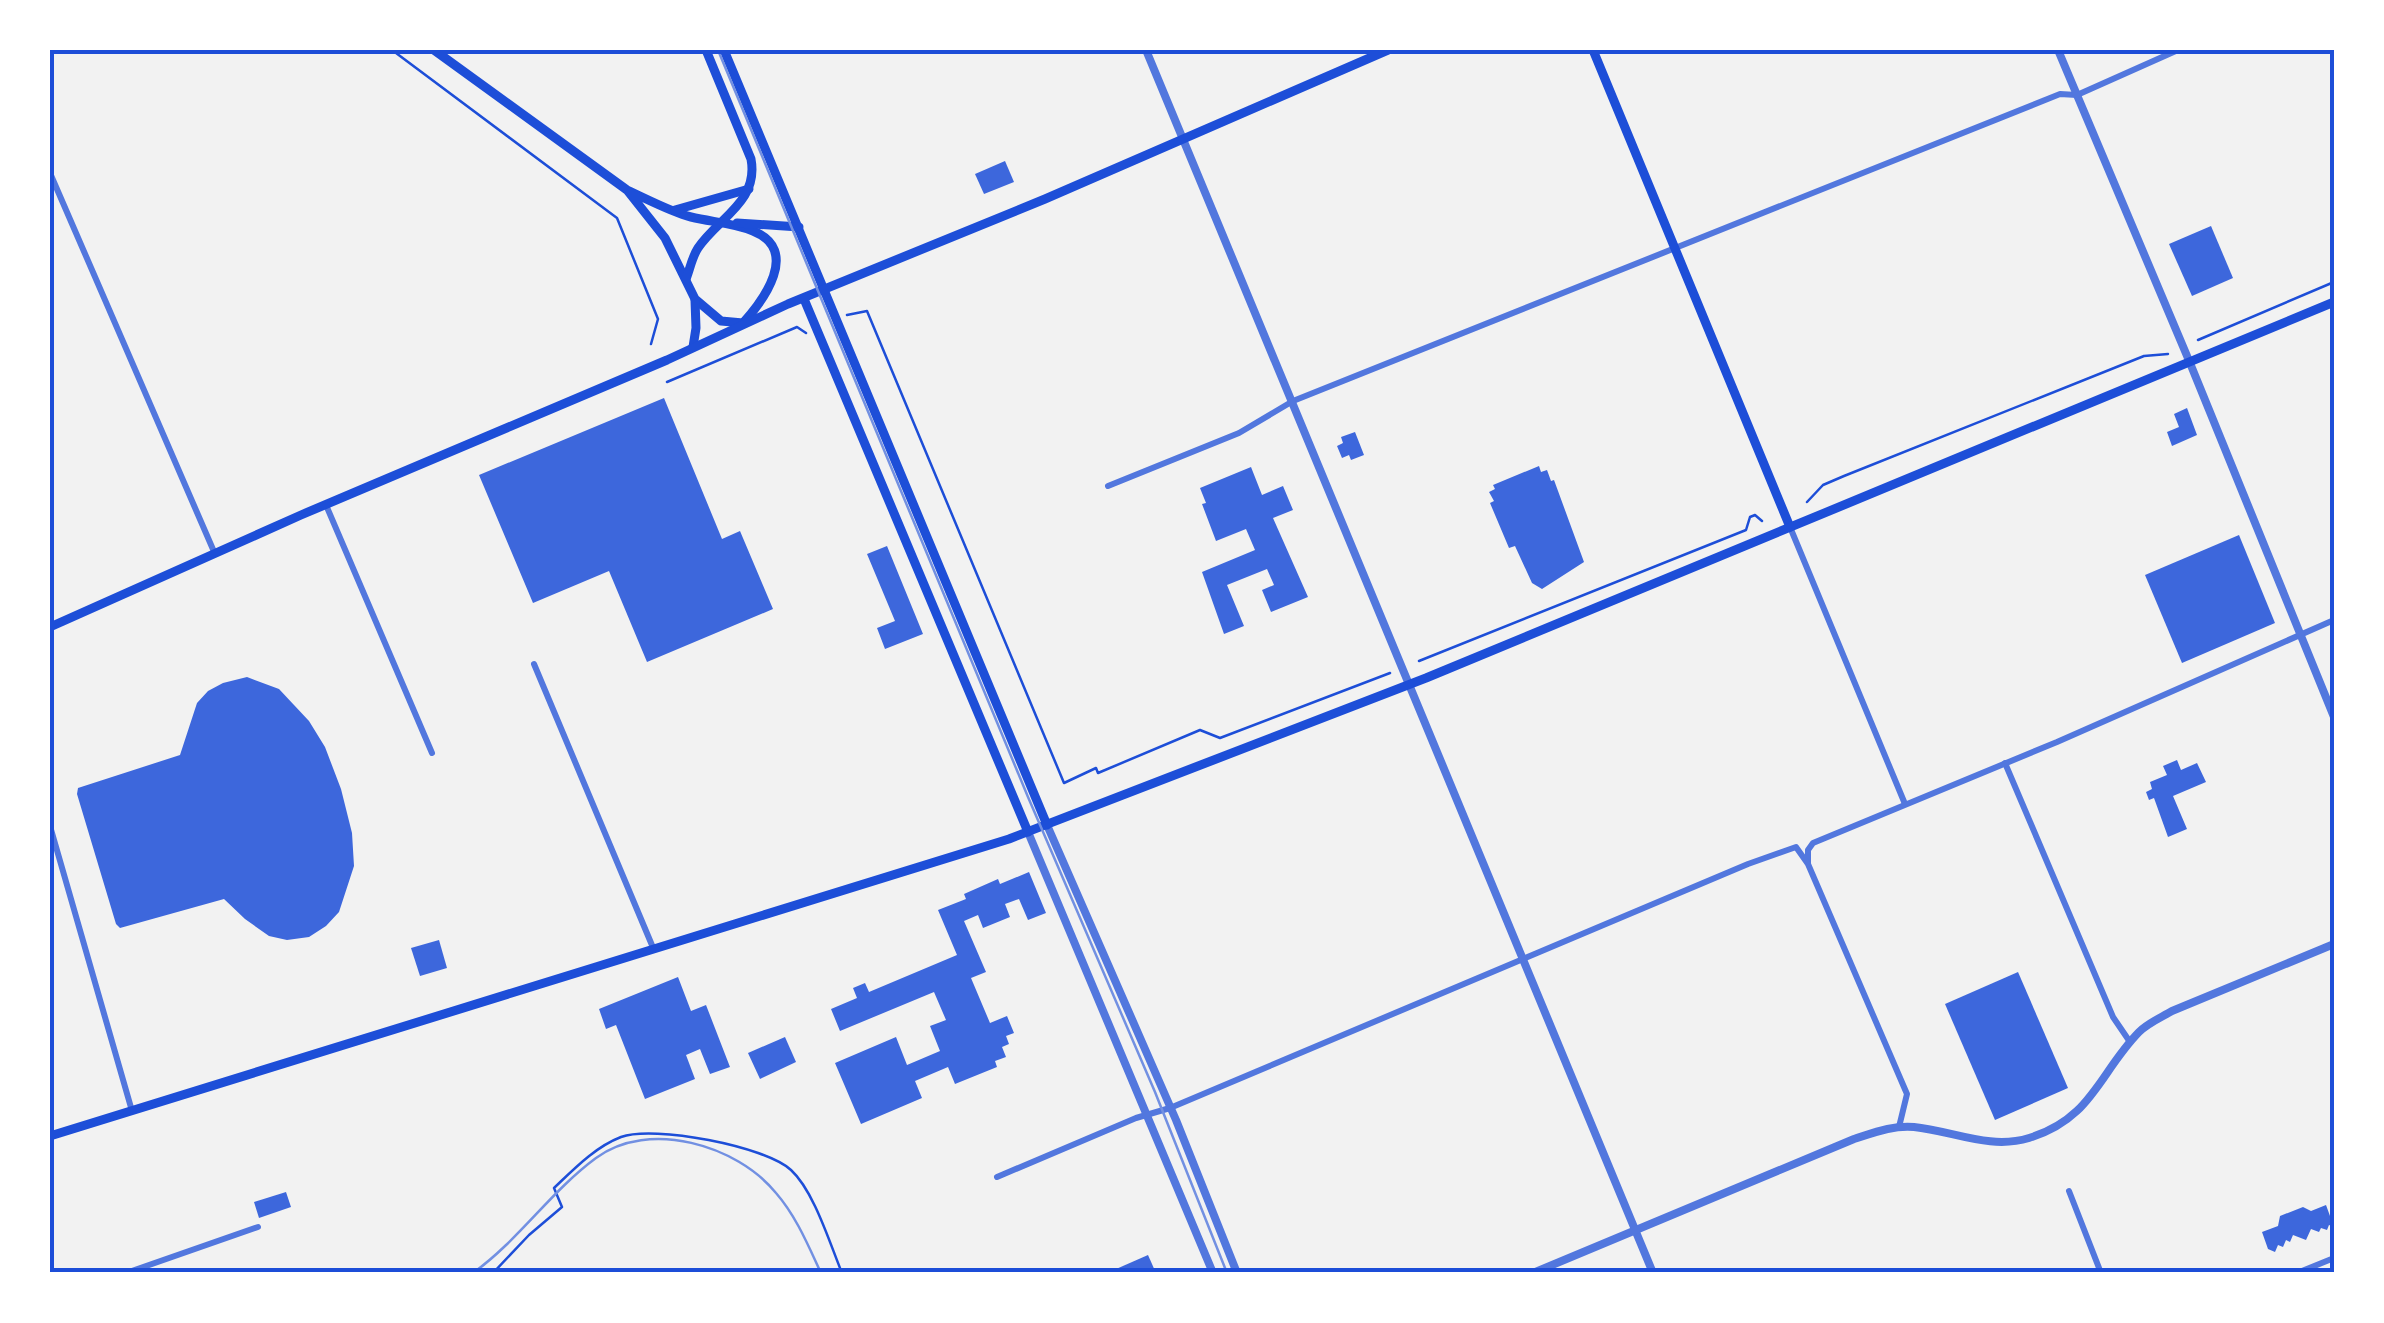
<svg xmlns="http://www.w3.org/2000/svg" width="2384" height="1323" font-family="Spectral,serif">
  <rect width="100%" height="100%" fill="#f2f2f2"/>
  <g fill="#3d67dc">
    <path d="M1005 161 1014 182 984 194 975 174Z"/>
    <path d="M2211 226 2233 278 2192 296 2169 244Z"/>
    <path d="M664 398 722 539 740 531 773 609 647 662 609 571 533 603 479 475Z"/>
    <path d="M2187 408 2197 435 2172 446 2167 432 2179 427 2174 414Z"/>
    <path d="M1355 432 1364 455 1351 460 1349 455 1342 458 1337 446 1343 443 1341 437Z"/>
    <path d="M1539 466 1541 472 1547 470 1551 481 1554 480 1584 562 1542 589 1532 583 1515 546 1509 548 1490 503 1494 501 1489 492 1495 489 1493 485Z"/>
    <path d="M1251 467 1262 495 1283 486 1293 510 1273 518 1308 597 1271 612 1262 590 1274 585 1267 569 1227 585 1244 626 1224 634 1202 572 1255 550 1246 529 1216 541 1202 504 1206 503 1200 488Z"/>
    <path d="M2239 535 2275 623 2182 663 2145 575Z"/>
    <path d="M887 546 923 634 885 649 877 628 895 621 867 554Z"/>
    <path d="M247 677 279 689 309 721 325 747 341 789 352 833 354 866 339 912 326 926 309 937 287 940 269 936 245 919 224 899 120 928 116 924 77 794 78 788 180 755 197 703 208 691 223 683Z"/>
    <path d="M2177 760 2181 770 2197 763 2206 782 2173 796 2187 829 2168 837 2154 798 2149 800 2146 792 2152 789 2150 782 2167 775 2163 766Z"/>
    <path d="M1029 872 1046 913 1028 920 1019 899 1005 904 1010 917 983 928 978 915 964 921 986 972 971 978 990 1023 1007 1016 1014 1033 1006 1036 1009 1044 1002 1047 1006 1057 995 1061 997 1067 955 1084 948 1067 915 1081 922 1098 861 1124 835 1063 896 1037 907 1065 940 1051 930 1026 946 1020 934 992 840 1031 831 1009 857 998 853 988 865 983 869 992 957 955 938 910 966 899 964 894 998 879 1000 884Z"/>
    <path d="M439 940 447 968 420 976 411 948Z"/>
    <path d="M2018 972 2068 1088 1995 1120 1945 1004Z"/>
    <path d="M678 977 691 1011 706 1005 730 1067 710 1074 700 1049 686 1055 695 1079 645 1099 616 1025 606 1029 599 1009Z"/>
    <path d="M785 1037 796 1062 760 1079 748 1053Z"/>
    <path d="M286 1192 291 1207 259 1218 254 1202Z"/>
    <path d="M2326 1205 2334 1227 2329 1225 2327 1230 2321 1228 2319 1232 2311 1229 2306 1240 2293 1235 2290 1242 2286 1240 2283 1247 2278 1245 2275 1252 2268 1249 2262 1232 2278 1226 2280 1216 2303 1207 2311 1211Z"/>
    <path d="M1148 1255 1156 1273H1107Z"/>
  </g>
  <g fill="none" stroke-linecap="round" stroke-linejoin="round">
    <g stroke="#1d4ed8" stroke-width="2.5">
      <path d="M392 50 617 218 658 319 651 344"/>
      <path d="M847 315 867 311 1064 783 1096 768 1098 773 1200 730 1220 738 1390 673"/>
      <path d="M2198 340 2334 282"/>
      <path d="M667 382 797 327 806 333"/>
      <path d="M1807 502 1823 485 1844 476 2144 356 2168 354"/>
      <path d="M1419 661 1746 530 1750 517 1755 515 1762 521"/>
      <path d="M493 1273 529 1235 562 1207 554 1188C574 1169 595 1147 621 1137 654 1125 765 1146 791 1170 814 1191 830 1244 842 1273"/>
    </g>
    <g stroke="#5277de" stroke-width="6">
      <path d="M50 173 215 554"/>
      <path d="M1108 486 1239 433 1293 401 2060 94 2077 95 2178 50"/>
      <path d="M326 505 432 753"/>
      <path d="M1790 527 1905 804"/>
      <path d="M534 664 654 950"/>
      <path d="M2005 763 2113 1017 2130 1042"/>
      <path d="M50 826 132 1111"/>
      <path d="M1808 863V850L1813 843 2057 742 2334 620"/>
      <path d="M997 1177 1136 1118 1170 1108 1748 864 1796 847 1808 864 1907 1094 1899 1127"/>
      <path d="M2069 1191 2101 1273"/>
      <path d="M126 1273 258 1227"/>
      <path d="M2297 1273 2334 1258"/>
    </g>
    <g stroke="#5277de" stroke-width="8">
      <path d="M1146 50 1653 1273"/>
      <path d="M2058 50 2190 363 2334 717"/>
      <path d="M1047 825 1176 1120 1237 1273"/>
      <path d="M1028 832 1213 1273"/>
      <path d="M1533 1273 1854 1139C1873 1133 1893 1125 1914 1127 1953 1131 1990 1150 2029 1138 2092 1119 2099 1073 2139 1032 2148 1023 2160 1018 2172 1011L2334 944"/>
    </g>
    <g stroke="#1d4ed8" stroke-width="9">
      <path d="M434 50 627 190 665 238 695 299 721 321 743 323C763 301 801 250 753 231 734 223 712 222 691 217 671 212 647 199 627 190"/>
      <path d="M724 50 1047 825"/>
      <path d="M1593 50 1790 527"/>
      <path d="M675 210 749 189"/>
      <path d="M737 223 799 227"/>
      <path d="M686 279C690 269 692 257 698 248 718 218 759 202 751 159L706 50"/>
      <path d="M804 299 1028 832"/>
      <path d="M693 347 696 328 695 300"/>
      <path d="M50 627 301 515 667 360 788 304 1045 199 1388 50"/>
      <path d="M50 1136 1009 839 1426 678 2334 302"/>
    </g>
    <path stroke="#7290e2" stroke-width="2.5" d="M718 50 1028 797 1155 1092 1227 1273"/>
    <path stroke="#7290e2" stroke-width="2.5" d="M473 1273C519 1240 551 1191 596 1158 649 1119 737 1145 776 1193 796 1216 808 1245 821 1273"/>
  </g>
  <rect width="2384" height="1323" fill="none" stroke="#ffffff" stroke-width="105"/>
  <rect x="52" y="52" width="2280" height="1218" fill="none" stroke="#1d4ed8" stroke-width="4"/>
</svg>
